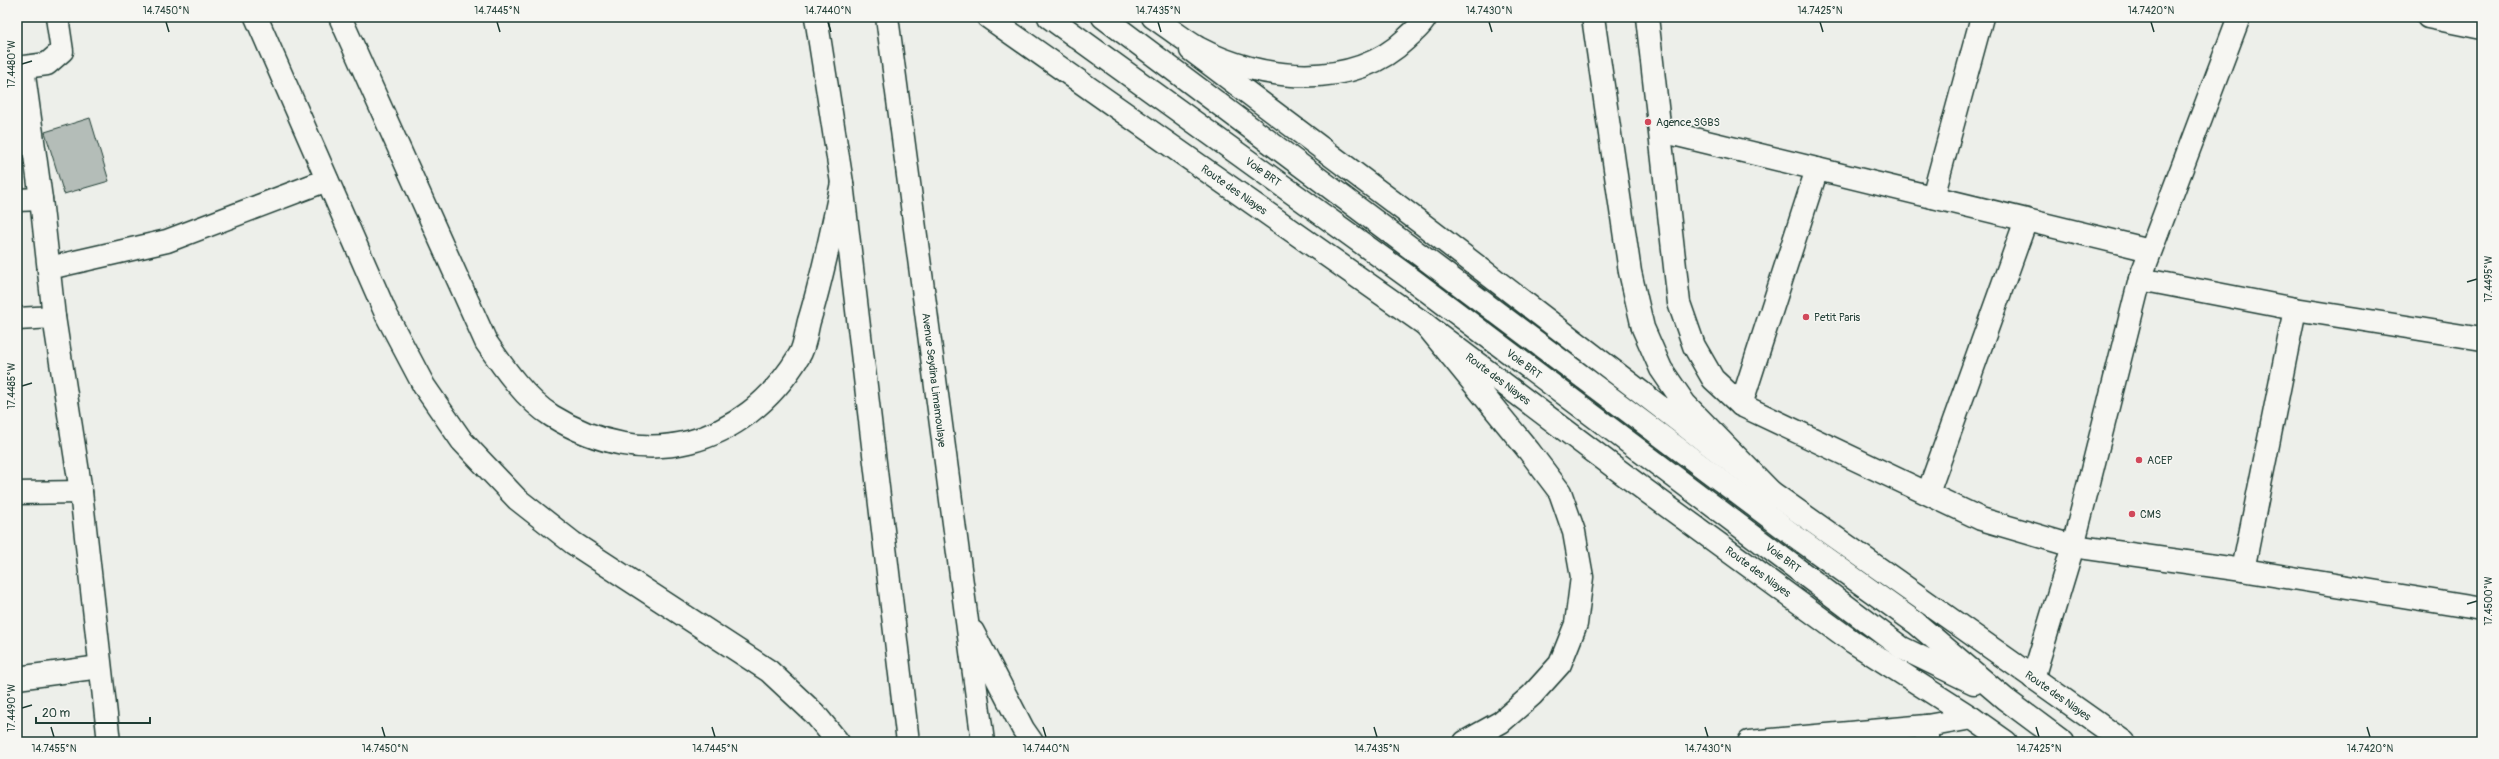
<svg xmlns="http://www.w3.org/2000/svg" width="2499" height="759" font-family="Pangolin,sans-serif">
  <rect width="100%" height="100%" fill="#edefea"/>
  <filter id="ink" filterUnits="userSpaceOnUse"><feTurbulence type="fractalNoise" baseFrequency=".025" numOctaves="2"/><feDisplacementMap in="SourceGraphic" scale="8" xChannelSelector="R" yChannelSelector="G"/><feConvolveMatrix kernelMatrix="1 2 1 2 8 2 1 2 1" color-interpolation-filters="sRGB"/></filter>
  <g filter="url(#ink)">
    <path fill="#b4bdb8" stroke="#1f3d34" d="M90 118 109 181 64 194 45 132Z"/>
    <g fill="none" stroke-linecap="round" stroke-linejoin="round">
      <defs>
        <g id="minor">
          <path d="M1049 17 1410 278 1902 648 1974 683"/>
          <path d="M1103 17 1796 537 1916 623 2005 699 2063 742"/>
          <path d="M1647 17 1679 303 1694 346 1713 379 1741 405 1981 519 2073 546 2243 570 2482 609"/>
          <path d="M2428 17 2482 28"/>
          <path d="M17 68 47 64 62 51 57 17"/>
          <path d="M23 68 41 199 54 317 81 492 109 742"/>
          <path d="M1661 131 2150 250"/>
          <path d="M1933 197 1982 17"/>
          <path d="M17 200 41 199"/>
          <path d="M49 268 167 241 327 180"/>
          <path d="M2140 279 2295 309 2482 339"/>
          <path d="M17 319 54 317"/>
          <path d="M1741 405 1817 169"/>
          <path d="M17 493 81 492"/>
          <path d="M1928 493 2026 220"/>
          <path d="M2243 570 2295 309"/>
          <path d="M17 678 100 667"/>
          <path d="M2033 678 2073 546 2140 279 2239 17"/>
          <path d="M1927 726V742"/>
        </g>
        <g id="major">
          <path d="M988 17 1426 325 1634 482 1853 642 1972 718 2006 742"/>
          <path d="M1191 50 1425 226 1771 492 2124 742"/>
        </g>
        <g id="highway">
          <path d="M256 17 387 316 424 386 462 441 517 499 573 543 769 671 815 714 838 742"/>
          <path d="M340 17 486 342C503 367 526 400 552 416 644 473 743 448 799 356 805 347 806 332 809 321 823 276 832 229 842 183"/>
          <path d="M816 17 842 183 908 742"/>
          <path d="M887 17 983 742"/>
          <path d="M1153 17C1168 27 1182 39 1198 48 1260 81 1352 91 1406 39 1413 32 1422 26 1426 17"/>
          <path d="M1593 17 1630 272 1643 328 1661 369 1685 404 1771 492"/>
          <path d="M1426 325 1529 451 1560 492 1574 532 1582 577 1576 624 1560 664 1532 695 1501 722 1465 742"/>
          <path d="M973 632 1023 729 1032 742"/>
          <path d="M1749 742 1927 726 1972 718"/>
        </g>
      </defs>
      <use href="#minor" stroke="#1f3d34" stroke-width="25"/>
      <use href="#major" stroke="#1f3d34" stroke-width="25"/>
      <use href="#highway" stroke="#1f3d34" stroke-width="25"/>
      <use href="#minor" stroke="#f6f6f2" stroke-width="22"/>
      <use href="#major" stroke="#f6f6f2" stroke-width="22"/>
      <use href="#highway" stroke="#f6f6f2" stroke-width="22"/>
    </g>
  </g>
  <path fill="none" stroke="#1f3d34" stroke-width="1.5" d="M166 22 169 32M497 22 500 32M828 22 831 32M1158 22 1161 32M1489 22 1492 32M1820 22 1823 32M2151 22 2154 32M22 64 32 61M2467 282 2477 279M22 386 32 383M2467 604 2477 601M22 708 32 705M51 727 54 737M382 727 385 737M712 727 715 737M1043 727 1046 737M1374 727 1377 737M1705 727 1708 737M2036 727 2039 737M2367 727 2370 737"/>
  <g fill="#d1495b" stroke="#f6f6f2" stroke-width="1.5">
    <circle cx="1648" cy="122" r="4"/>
    <circle cx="1806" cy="317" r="4"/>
    <circle cx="2139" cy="460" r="4"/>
    <circle cx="2132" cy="514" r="4"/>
  </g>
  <g text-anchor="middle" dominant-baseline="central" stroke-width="3" stroke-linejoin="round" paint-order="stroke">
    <g font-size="11" fill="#1f3d34" stroke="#f6f6f2" text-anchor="start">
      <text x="1656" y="122">Agence SGBS</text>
      <text x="1814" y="317">Petit Paris</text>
      <text x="2147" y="460">ACEP</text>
      <text x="2140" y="514">CMS</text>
    </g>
    <g font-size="11" fill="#1f3d34" stroke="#f6f6f2">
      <text transform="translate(1263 172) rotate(36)">Voie BRT</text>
      <text transform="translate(1234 190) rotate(35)">Route des Niayes</text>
      <text transform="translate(1524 364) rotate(37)">Voie BRT</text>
      <text transform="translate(1498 379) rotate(37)">Route des Niayes</text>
      <text transform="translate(934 380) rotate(83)">Avenue Seydina Limamoulaye</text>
      <text transform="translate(1783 558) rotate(37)">Voie BRT</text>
      <text transform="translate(1758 572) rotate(36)">Route des Niayes</text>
      <text transform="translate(2058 696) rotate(35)">Route des Niayes</text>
    </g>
  </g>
  <rect width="2499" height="759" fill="none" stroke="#f6f6f2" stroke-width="44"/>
  <path d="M36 717v6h114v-6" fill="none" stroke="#1f3d34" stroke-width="2"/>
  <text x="42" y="717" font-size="12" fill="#1f3d34" stroke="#f6f6f2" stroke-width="3" paint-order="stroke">20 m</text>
  <rect x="22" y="22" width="2455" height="715" fill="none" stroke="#1f3d34" stroke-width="1.5"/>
  <g font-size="10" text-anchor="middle" fill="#1f3d34">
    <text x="166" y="14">14.7450°N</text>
    <text x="497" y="14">14.7445°N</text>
    <text x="828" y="14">14.7440°N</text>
    <text x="1158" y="14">14.7435°N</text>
    <text x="1489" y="14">14.7430°N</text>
    <text x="1820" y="14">14.7425°N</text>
    <text x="2151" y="14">14.7420°N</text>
    <text transform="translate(11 64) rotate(-90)" y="4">17.4480°W</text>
    <text transform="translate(2488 279) rotate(-90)" y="4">17.4495°W</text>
    <text transform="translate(11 386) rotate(-90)" y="4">17.4485°W</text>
    <text transform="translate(2488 601) rotate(-90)" y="4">17.4500°W</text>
    <text transform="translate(11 708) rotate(-90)" y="4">17.4490°W</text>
    <text x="54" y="752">14.7455°N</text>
    <text x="385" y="752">14.7450°N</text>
    <text x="715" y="752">14.7445°N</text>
    <text x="1046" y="752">14.7440°N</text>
    <text x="1377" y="752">14.7435°N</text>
    <text x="1708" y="752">14.7430°N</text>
    <text x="2039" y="752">14.7425°N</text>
    <text x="2370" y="752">14.7420°N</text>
  </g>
</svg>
